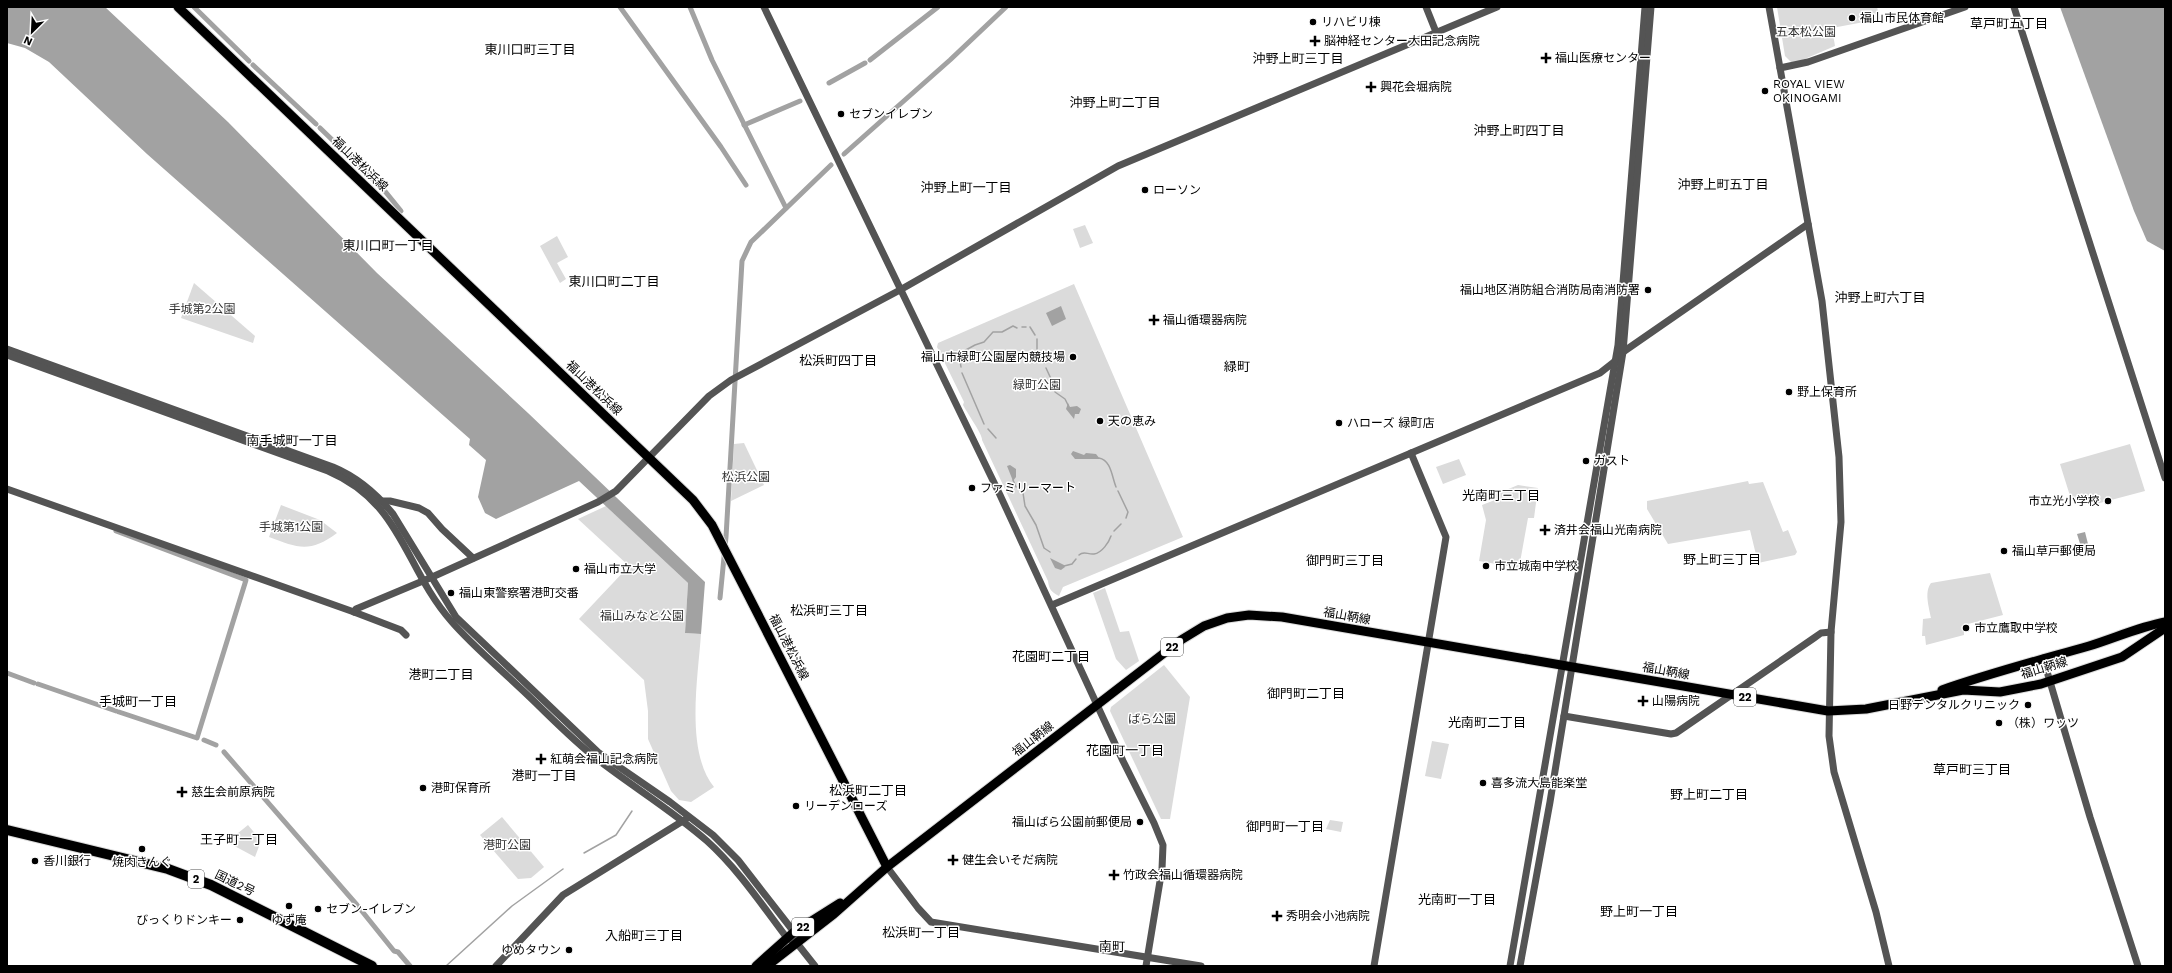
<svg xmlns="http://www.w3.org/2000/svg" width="2172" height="973" font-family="'Work Sans','Noto Sans JP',sans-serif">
  <rect width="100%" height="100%" fill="#fff"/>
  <g fill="#dbdbdb">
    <path d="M1777 7H1877L1880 19 1832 28 1835 46 1793 64 1785 56Z"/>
    <path d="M1085 225 1093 243 1080 248 1073 229Z"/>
    <path d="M557 236 568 257 557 263 566 279 560 283 540 246Z"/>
    <path d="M194 283 255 336 253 343 181 318Z"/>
    <path d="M1074 284 1183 537 1063 587 1059 596C1051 592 1049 589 1048 581L982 440C983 435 967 413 963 405L964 402 937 347 938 343Z"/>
    <path d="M744 443 764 485 731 501 734 444Z"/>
    <path d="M2130 444 2145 491 2096 504 2094 496 2074 501 2071 499 2060 464Z"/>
    <path d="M1459 459 1466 475 1443 484 1436 467Z"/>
    <path d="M1748 481 1749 484 1763 482 1783 532 1788 530 1797 552 1795 555 1758 563 1750 530 1668 544 1647 509V501Z"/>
    <path d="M1518 485 1538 488 1534 518H1528L1519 568 1479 561 1486 520 1482 505 1495 500 1494 495Z"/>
    <path d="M281 505 320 520 337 533C310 553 298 548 269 537Z"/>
    <path d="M606 506 688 583 685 633 701 634C698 678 685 751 714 787L691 802 679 800 671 791 648 739V711L644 680 579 619 629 566 578 519Z"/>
    <path d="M1990 573 2003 615 1964 625V635L1926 645 1925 636H1922L1923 619 1931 618C1929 607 1924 592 1931 583Z"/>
    <path d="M1105 588 1120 632 1129 631 1139 661 1126 670 1116 659 1093 593Z"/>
    <path d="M1164 665 1190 697 1170 819H1161L1110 711 1111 707Z"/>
    <path d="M1432 741 1449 744 1441 779 1425 776Z"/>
    <path d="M502 817 544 867 531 878 518 879 480 835Z"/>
    <path d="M1330 820 1343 822 1341 832 1326 829Z"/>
    <path d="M248 825 261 841 255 857 227 842Z"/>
  </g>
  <g fill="#a2a2a2">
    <path d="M7 7H105L228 122 377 273 528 413 705 582 701 634 685 633 688 583 579 481 496 519 485 513 478 497 486 460 469 445 470 439 147 154 49 62 25 48 7 43Z"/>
    <path d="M2060 7H2165V251L2147 241 2134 211Z"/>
    <path d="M1061 306 1066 319 1052 326 1046 313Z"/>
    <path d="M1068 403 1070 407 1077 406 1081 409 1079 414H1075L1074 419 1066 409Z"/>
    <path d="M1073 451 1084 455 1086 453 1096 454 1100 459H1075L1071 454Z"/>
    <path d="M1010 465 1016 469V477L1013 481 1007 466Z"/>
    <path d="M2085 532 2089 548 2082 550 2077 534Z"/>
    <path d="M1050 558 1064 565 1065 567 1061 570 1055 568Z"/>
  </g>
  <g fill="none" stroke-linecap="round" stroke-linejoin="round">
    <g stroke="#a2a2a2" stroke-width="1.5">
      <path d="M1022 327H1026"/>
      <path d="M1030 327 1035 335"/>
      <path d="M1037 339V349L1044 363"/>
      <path d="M961 367 960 361 964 351 975 345 984 342 993 332H1002L1013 326 1017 328"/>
      <path d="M1046 368 1052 381"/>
      <path d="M962 373 984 424"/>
      <path d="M1054 386 1055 392 1065 399 1068 405"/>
      <path d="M988 429 996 438"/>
      <path d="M1099 458C1111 460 1112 477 1116 487"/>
      <path d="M1013 480 1016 487"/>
      <path d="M1020 489 1023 493 1025 506 1036 525 1044 548 1050 552"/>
      <path d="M1118 491 1128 512 1126 518"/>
      <path d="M1114 531 1121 524"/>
      <path d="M1079 555C1084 550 1088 555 1094 554 1102 553 1109 542 1111 536"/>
      <path d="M1064 566 1072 564 1076 559"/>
      <path d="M584 853 616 835 632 811"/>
      <path d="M446 966 512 906 563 869"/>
    </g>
    <g stroke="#a2a2a2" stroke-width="5">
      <path d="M194 7 249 61"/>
      <path d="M620 7 721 147 746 185"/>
      <path d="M690 7 712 60 786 208"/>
      <path d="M870 60 938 7"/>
      <path d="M253 65 316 124"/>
      <path d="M829 83 865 63"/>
      <path d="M744 125 800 101"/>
      <path d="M320 128 384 190 401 211"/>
      <path d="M844 154 950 60 1006 7"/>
      <path d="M116 531 246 580 197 738 119 712"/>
      <path d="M720 598 726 537 742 261 751 242 831 165"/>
      <path d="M7 673 34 683"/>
      <path d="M38 684 116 711"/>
      <path d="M204 740 216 745"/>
      <path d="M224 752 357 905 394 951 398 952 410 966"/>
    </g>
    <defs>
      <g id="major">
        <path d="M178 7 693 500 712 525 745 589 887 867"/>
        <path d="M1942 690C1990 673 2040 660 2089 646 2115 638 2139 627 2165 622"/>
        <path d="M756 966 794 932 840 903"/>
        <path d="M767 966 834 914 887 867 1181 640 1204 626 1227 618 1249 615 1282 617 1828 711 1866 709 1963 690 2000 692 2041 684 2122 657 2165 628"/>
      </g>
      <path id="highway" d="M7 830 168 869 211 885 372 966"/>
    </defs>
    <use href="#major" stroke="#dbdbdb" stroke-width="11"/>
    <use href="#highway" stroke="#dbdbdb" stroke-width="12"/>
    <g stroke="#545454" stroke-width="7">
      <path d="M764 7 1000 495 1123 761 1154 823 1163 845 1162 869 1146 966"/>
      <path d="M1426 7 1436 32"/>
      <path d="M1769 7 1822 301 1839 457 1841 522 1831 632 1829 736 1834 772 1876 912 1889 966"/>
      <path d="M2014 7 2165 478"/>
      <path d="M1780 68 1808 62 1965 7"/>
      <path d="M7 349 333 467C357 477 376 493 393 514L456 617 599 753 670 802 713 835 738 860 794 932 795 936"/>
      <path d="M7 355 328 471C403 503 404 568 452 622 472 645 497 666 519 687 545 711 570 738 597 759 633 787 673 811 707 841 738 869 762 905 787 938L796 942 815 966"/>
      <path d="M7 489 354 612 401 630 406 635"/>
      <path d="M382 501H390L419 508 428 513 442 529 473 558"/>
      <path d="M1052 605 1600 373 1614 362 1623 352 1808 224"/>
      <path d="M354 612 356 609 430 578 598 502 616 491 709 396 731 380 900 290 1118 166 1497 7"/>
      <path d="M2043 658 2090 817 2138 966"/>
      <path d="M1564 716 1671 734 1676 733 1814 638 1821 633 1831 632"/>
      <path d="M887 867 918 908 931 922 1201 966"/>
      <path d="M496 966 563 895 686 819"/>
      <path d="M1374 966 1446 537 1411 453"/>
      <path d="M1510 966 1618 345 1645 7"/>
      <path d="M1520 966 1550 802 1623 352 1651 7"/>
    </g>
    <use href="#major" stroke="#000" stroke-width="9"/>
    <use href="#highway" stroke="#000" stroke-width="10"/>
  </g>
  <g fill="#000" stroke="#fff" stroke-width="1.5">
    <circle cx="1852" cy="18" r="4"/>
    <circle cx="1313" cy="22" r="4"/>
    <path d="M1313 35h4v4h4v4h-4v4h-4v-4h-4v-4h4z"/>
    <path d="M1544 52h4v4h4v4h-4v4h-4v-4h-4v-4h4z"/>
    <path d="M1369 81h4v4h4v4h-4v4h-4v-4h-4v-4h4z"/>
    <circle cx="1765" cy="91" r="4"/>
    <circle cx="841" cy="114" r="4"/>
    <circle cx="1145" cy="190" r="4"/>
    <circle cx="1648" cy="290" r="4"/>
    <path d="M1152 314h4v4h4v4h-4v4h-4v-4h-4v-4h4z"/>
    <circle cx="1073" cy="357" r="4"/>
    <circle cx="1789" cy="392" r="4"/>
    <circle cx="1100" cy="421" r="4"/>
    <circle cx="1339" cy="423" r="4"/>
    <circle cx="1586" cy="461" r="4"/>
    <circle cx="972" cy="488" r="4"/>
    <circle cx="2108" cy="501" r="4"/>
    <path d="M1543 524h4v4h4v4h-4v4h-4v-4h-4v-4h4z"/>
    <circle cx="2004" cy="551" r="4"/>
    <circle cx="1486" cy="566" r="4"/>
    <circle cx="576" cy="569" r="4"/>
    <circle cx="451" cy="593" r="4"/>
    <circle cx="1966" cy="628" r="4"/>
    <path d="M1641 695h4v4h4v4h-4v4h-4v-4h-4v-4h4z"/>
    <circle cx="2028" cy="705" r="4"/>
    <circle cx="1999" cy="723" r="4"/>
    <path d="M539 753h4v4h4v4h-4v4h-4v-4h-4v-4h4z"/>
    <circle cx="1483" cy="783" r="4"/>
    <circle cx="423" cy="788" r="4"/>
    <path d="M180 786h4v4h4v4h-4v4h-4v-4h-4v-4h4z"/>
    <circle cx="796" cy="806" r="4"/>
    <circle cx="1140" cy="822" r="4"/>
    <circle cx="142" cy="849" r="4"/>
    <path d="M951 854h4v4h4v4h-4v4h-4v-4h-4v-4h4z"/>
    <circle cx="35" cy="861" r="4"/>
    <path d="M1112 869h4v4h4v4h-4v4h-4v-4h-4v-4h4z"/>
    <circle cx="289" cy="906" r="4"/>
    <circle cx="318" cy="909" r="4"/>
    <path d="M1275 910h4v4h4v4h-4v4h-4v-4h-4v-4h4z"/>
    <circle cx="240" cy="920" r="4"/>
    <circle cx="569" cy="950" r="4"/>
  </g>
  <g text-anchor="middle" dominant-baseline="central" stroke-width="3" stroke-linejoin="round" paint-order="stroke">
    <g fill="#fff" stroke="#4c4c4c" stroke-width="1">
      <rect x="1161" y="638" width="22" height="18" rx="3"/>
      <rect x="1734" y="688" width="22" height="18" rx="3"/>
      <rect x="188" y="870" width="16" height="18" rx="3"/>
      <rect x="792" y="918" width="22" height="18" rx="3"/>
    </g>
    <g font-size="11" font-weight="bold" fill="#000">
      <text x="1172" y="647">22</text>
      <text x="1745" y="697">22</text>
      <text x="196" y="879">2</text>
      <text x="803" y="927">22</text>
    </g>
    <g font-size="12" fill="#000" stroke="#fff" text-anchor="start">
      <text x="1860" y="18">福山市民体育館</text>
      <text x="1321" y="22">リハビリ棟</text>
      <text x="1324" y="41">脳神経センター大田記念病院</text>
      <text x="1555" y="58">福山医療センター</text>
      <text x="1773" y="84">ROYAL VIEW<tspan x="1773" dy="14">OKINOGAMI</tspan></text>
      <text x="1380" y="87">興花会堀病院</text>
      <text x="849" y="114">セブンイレブン</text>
      <text x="1153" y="190">ローソン</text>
      <text x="1640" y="290" text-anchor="end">福山地区消防組合消防局南消防署</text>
      <text x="1163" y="320">福山循環器病院</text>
      <text x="1065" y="357" text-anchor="end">福山市緑町公園屋内競技場</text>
      <text x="1797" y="392">野上保育所</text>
      <text x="1108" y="421">天の恵み</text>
      <text x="1347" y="423">ハローズ 緑町店</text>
      <text x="1594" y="461">ガスト</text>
      <text x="980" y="488">ファミリーマート</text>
      <text x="2100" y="501" text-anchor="end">市立光小学校</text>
      <text x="1554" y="530">済井会福山光南病院</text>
      <text x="2012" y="551">福山草戸郵便局</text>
      <text x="1494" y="566">市立城南中学校</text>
      <text x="584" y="569">福山市立大学</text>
      <text x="459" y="593">福山東警察署港町交番</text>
      <text x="1974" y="628">市立鷹取中学校</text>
      <text x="1652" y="701">山陽病院</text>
      <text x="2020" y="705" text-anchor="end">日野デンタルクリニック</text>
      <text x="2007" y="723">（株）ワッツ</text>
      <text x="550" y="759">紅萌会福山記念病院</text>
      <text x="1491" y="783">喜多流大島能楽堂</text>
      <text x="431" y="788">港町保育所</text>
      <text x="191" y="792">慈生会前原病院</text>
      <text x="804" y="806">リーデンローズ</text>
      <text x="1132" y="822" text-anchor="end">福山ばら公園前郵便局</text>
      <text x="962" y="860">健生会いそだ病院</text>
      <text x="43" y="861">香川銀行</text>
      <text x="142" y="862" text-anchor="middle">焼肉きんぐ</text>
      <text x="1123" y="875">竹政会福山循環器病院</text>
      <text x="326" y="909">セブン-イレブン</text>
      <text x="1286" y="916">秀明会小池病院</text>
      <text x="232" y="920" text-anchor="end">びっくりドンキー</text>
      <text x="289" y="920" text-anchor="middle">ゆず庵</text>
      <text x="561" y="950" text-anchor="end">ゆめタウン</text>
    </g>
    <g font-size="12" fill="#323232" stroke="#fff">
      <text x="1806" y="32">五本松公園</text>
      <text x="202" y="309">手城第2公園</text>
      <text x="1037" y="385">緑町公園</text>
      <text x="746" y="477">松浜公園</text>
      <text x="291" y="527">手城第1公園</text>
      <text x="642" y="616">福山みなと公園</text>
      <text x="1152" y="719">ばら公園</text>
      <text x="507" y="845">港町公園</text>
    </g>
    <g font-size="12" fill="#000" stroke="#fff">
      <text transform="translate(360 164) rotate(44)">福山港松浜線</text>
      <text transform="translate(594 388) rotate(44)">福山港松浜線</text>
      <text transform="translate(1347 616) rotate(10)">福山鞆線</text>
      <text transform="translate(789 647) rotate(63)">福山港松浜線</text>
      <text transform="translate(2044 668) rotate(-17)">福山鞆線</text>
      <text transform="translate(1666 671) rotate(10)">福山鞆線</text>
      <text transform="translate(1033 739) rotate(-38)">福山鞆線</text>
      <text transform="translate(235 883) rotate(26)">国道2号</text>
    </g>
    <g font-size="13" fill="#000" stroke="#fff">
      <text x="2009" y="23">草戸町五丁目</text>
      <text x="530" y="49">東川口町三丁目</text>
      <text x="1298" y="58">沖野上町三丁目</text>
      <text x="1115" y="102">沖野上町二丁目</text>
      <text x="1519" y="130">沖野上町四丁目</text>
      <text x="1723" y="184">沖野上町五丁目</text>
      <text x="966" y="187">沖野上町一丁目</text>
      <text x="388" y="245">東川口町一丁目</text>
      <text x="614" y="281">東川口町二丁目</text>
      <text x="1880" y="297">沖野上町六丁目</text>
      <text x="838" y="360">松浜町四丁目</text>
      <text x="1237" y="366">緑町</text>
      <text x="292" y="440">南手城町一丁目</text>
      <text x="1501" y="495">光南町三丁目</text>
      <text x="1722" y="559">野上町三丁目</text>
      <text x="1345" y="560">御門町三丁目</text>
      <text x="829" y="610">松浜町三丁目</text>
      <text x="1051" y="656">花園町二丁目</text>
      <text x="441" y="674">港町二丁目</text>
      <text x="1306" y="693">御門町二丁目</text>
      <text x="138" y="701">手城町一丁目</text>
      <text x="1487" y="722">光南町二丁目</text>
      <text x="1125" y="750">花園町一丁目</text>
      <text x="1972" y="769">草戸町三丁目</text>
      <text x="544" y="775">港町一丁目</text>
      <text x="868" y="790">松浜町二丁目</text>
      <text x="1709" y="794">野上町二丁目</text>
      <text x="1285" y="826">御門町一丁目</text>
      <text x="239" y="839">王子町一丁目</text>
      <text x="1457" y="899">光南町一丁目</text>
      <text x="1639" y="911">野上町一丁目</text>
      <text x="921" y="932">松浜町一丁目</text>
      <text x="644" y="935">入船町三丁目</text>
      <text x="1112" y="946">南町</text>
    </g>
  </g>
  <rect width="2172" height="973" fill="none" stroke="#000000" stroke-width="16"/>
  <g transform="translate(32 32) rotate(204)" stroke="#ffffff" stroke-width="3" paint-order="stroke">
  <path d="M0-3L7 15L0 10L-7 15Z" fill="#000000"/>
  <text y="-6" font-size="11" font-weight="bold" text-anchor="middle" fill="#000000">N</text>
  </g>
</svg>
